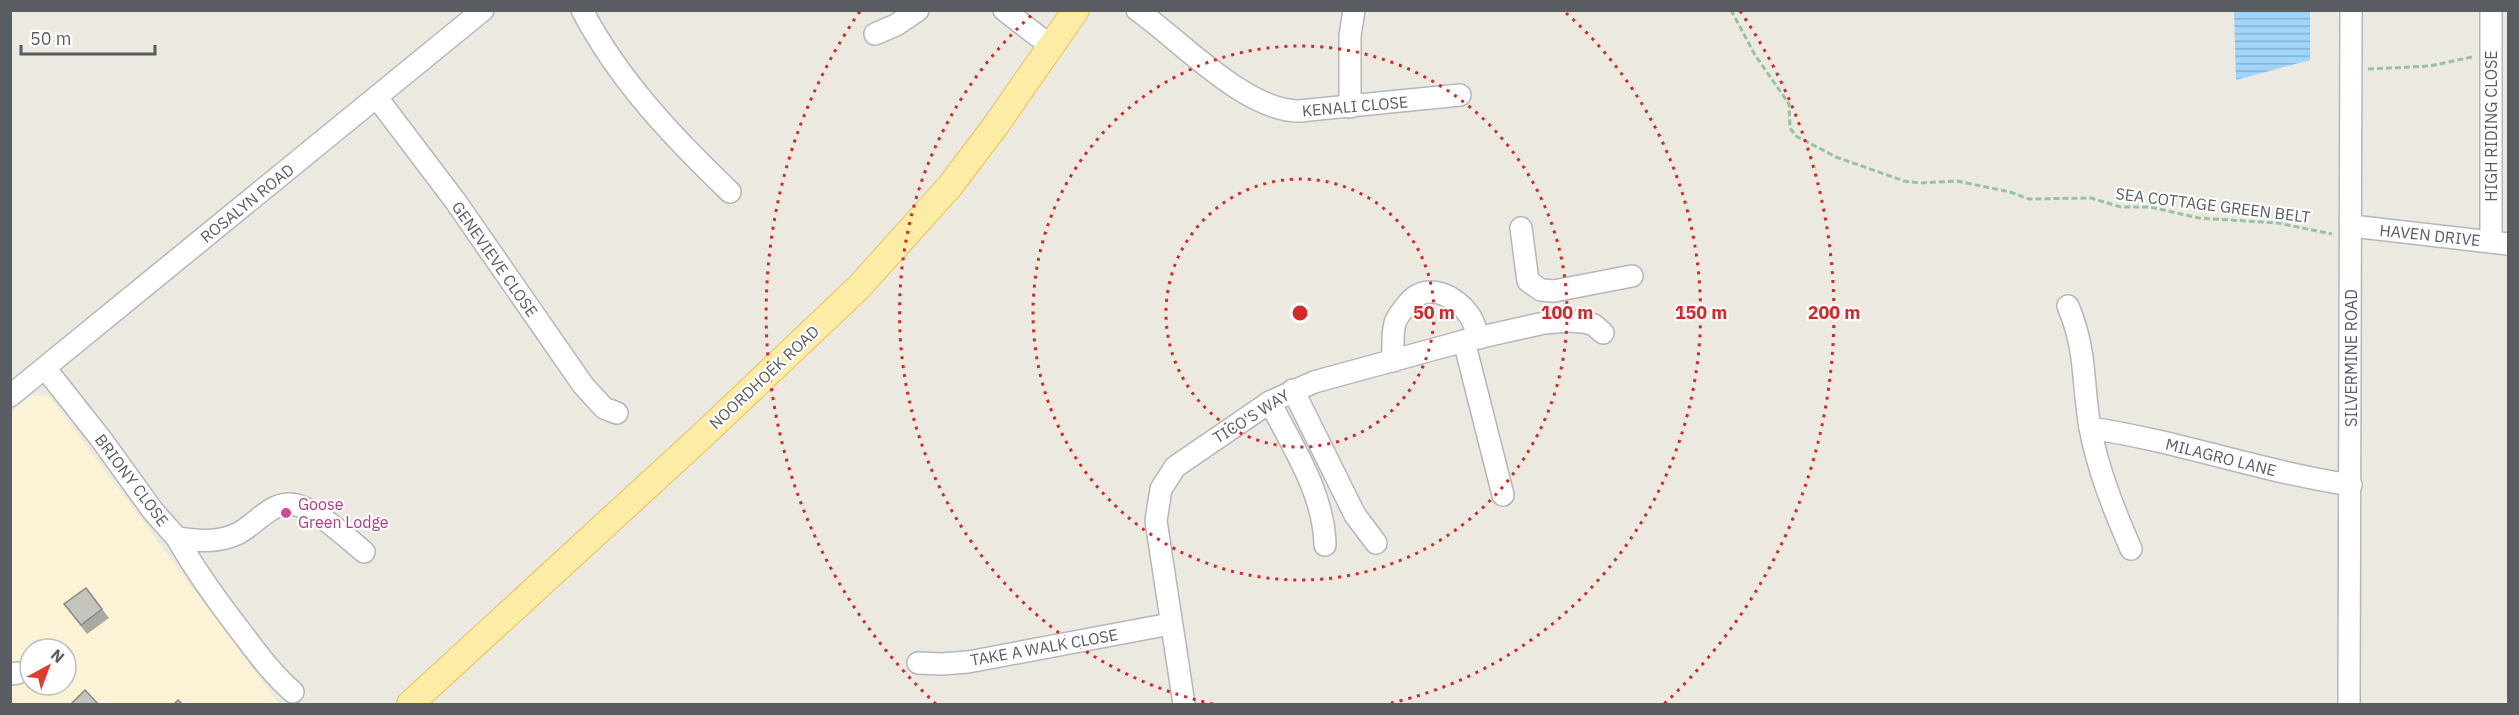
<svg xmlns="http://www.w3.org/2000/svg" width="2519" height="715" font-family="'IBM Plex Sans',sans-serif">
  <defs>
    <pattern id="water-rules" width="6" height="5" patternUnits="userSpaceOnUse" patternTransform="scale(1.5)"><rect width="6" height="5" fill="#a1d6fc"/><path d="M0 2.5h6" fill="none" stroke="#86b1cf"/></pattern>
  </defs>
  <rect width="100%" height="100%" fill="#ece9e1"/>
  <path fill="#fcf2d5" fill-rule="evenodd" d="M31 395 50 397 279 704H11V412ZM30 649H66V685H30Z"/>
  <path fill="url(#water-rules)" d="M2234 11H2310V60L2236 80Z"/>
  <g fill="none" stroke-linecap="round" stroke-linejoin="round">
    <defs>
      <g id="minor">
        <path d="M582 10C619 81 673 137 730 192"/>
        <path d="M1004 10 1052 47"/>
        <path d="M1137 10C1180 40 1245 111 1299 111L1460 95"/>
        <path d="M2491 10V242"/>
        <path d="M875 34 896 25 918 10"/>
        <path d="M378 99 456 202 583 385 604 408 617 413"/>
        <path d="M1350 107V36L1354 10"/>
        <path d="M2352 226 2508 244"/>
        <path d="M1521 228 1528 281 1541 290 1554 291 1632 276"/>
        <path d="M2068 306C2087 351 2082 382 2090 428 2098 470 2114 510 2131 549"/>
        <path d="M1464 341 1503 495"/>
        <path d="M1393 361C1393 349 1392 334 1395 323 1398 314 1405 307 1411 300 1430 282 1457 297 1470 316 1474 322 1476 331 1479 338"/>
        <path d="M45 368 101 439 153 511 177 538C198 541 217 543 237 534 254 526 270 503 290 504 313 505 346 537 364 552"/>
        <path d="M1293 390 1355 515 1376 543"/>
        <path d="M10 396 483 10"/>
        <path d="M1270 402C1293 448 1324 493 1325 545"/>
        <path d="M2090 428C2178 441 2263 472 2351 485"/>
        <path d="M177 538C196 572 218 602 242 633 258 654 273 675 293 692"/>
        <path d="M918 663 942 664 968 662 1170 624"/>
        <path d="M10 674 18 673"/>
        <path d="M1184 704 1156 521 1161 489 1175 467 1270 402 1314 382 1464 341 1544 323 1569 321 1584 322 1594 325 1603 333"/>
        <path d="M2349 704 2351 10"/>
      </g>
      <path id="major" d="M410 704 703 435 859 287 950 186 996 125 1076 10"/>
    </defs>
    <use href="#minor" stroke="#b3b7bb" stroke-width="24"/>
    <use href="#major" stroke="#ecc059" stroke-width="28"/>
    <g stroke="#97c3a2" stroke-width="3" stroke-dasharray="6 3" stroke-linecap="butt">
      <path d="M1731 10 1755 55 1789 104 1790 128 1796 136 1836 157 1904 181 1919 183 1957 181 2010 192 2029 199 2091 198 2121 207H2150L2199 218 2278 223 2332 234"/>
      <path d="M2368 69 2430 66 2472 57"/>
    </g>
    <use href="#minor" stroke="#fff" stroke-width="21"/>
    <use href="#major" stroke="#fceca5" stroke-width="26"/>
  </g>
  <path fill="#aaa9a3" d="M64 604 102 609 109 618 87 634Z"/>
  <g fill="#c6c4be" stroke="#8b8985" stroke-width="1.5">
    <path d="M86 588 102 609 81 625 64 604Z"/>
    <path d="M85 690 99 705H70Z"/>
    <path d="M178 700 183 705H173Z"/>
  </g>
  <g fill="none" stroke="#d62828" stroke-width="3" stroke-dasharray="3 6">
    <circle cx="1300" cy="313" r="134"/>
    <circle cx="1300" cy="313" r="267"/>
    <path d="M1213 704A401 401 0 0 1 1034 13M1566 13A401 401 0 0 1 1387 704"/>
    <path d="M936 704A534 534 0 0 1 860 11M1740 11A534 534 0 0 1 1664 704"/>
  </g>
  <circle fill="#d1479c" stroke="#fff" stroke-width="2" cx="286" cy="513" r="6"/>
  <g text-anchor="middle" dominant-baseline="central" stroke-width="4.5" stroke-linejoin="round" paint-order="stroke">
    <g font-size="16" fill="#595d61" stroke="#fff">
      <text transform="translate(1355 106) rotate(-5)">KENALI CLOSE</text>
      <text transform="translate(2491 126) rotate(-90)">HIGH RIDING CLOSE</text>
      <text transform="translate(247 203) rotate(-39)">ROSALYN ROAD</text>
      <text transform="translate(2213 205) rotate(7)">SEA COTTAGE GREEN BELT</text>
      <text transform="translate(2430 235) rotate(6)">HAVEN DRIVE</text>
      <text transform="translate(495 259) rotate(55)">GENEVIEVE CLOSE</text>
      <text transform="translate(2351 358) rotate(-90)">SILVERMINE ROAD</text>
      <text transform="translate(764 377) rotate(-43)">NOORDHOEK ROAD</text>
      <text transform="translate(1251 416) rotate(-32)">TICO'S WAY</text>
      <text transform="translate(2221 457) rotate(14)">MILAGRO LANE</text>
      <text transform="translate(132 480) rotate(53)">BRIONY CLOSE</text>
      <text transform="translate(1044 647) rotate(-10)">TAKE A WALK CLOSE</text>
    </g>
    <g font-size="16" fill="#b23c85" stroke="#fff" text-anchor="start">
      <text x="298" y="504">Goose<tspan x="298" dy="18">Green Lodge</tspan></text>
    </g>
  </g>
  <circle cx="1300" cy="313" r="9" fill="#d62828" stroke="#fff" stroke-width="3"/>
  <g font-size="18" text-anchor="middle" font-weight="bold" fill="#d62828" stroke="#fff" stroke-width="4.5" stroke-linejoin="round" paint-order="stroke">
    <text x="1434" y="319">50 m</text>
    <text x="1567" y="319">100 m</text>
    <text x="1701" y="319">150 m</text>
    <text x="1834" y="319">200 m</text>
  </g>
  <rect width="2519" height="715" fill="none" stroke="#595d61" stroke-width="24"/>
  <g transform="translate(48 667) rotate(41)"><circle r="28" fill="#ffffff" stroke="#bdbec0" stroke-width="1.5"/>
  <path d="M0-4.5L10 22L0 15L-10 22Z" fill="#e23a30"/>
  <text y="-9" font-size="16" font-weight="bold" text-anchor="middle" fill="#595d61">N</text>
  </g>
  <path d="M21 45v9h134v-9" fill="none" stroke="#595d61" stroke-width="3"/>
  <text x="30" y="45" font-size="18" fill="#595d61" stroke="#ffffff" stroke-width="4.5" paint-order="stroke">50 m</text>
</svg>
